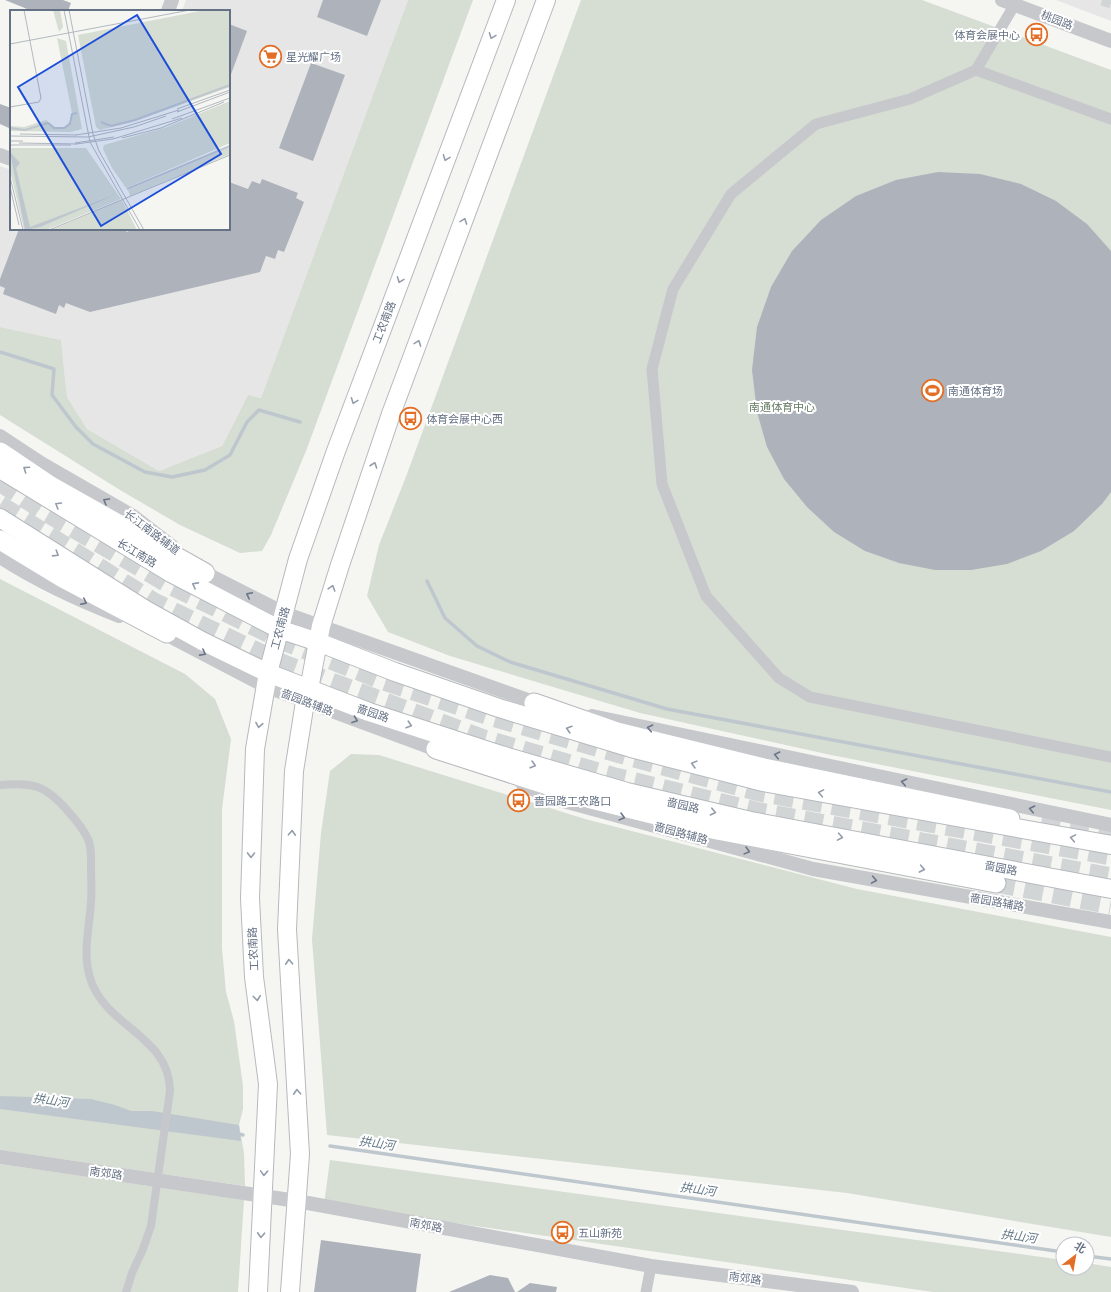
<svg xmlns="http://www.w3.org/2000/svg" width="1111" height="1292" font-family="Ubuntu,'Noto Sans SC',sans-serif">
  <rect width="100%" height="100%" fill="#f5f6f2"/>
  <g fill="#e6e6e6">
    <path d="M186 0H408L261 398 248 395 222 446 159 471 87 429 67 397 61 340 0 327V166L11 170V229H229V11H182Z"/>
    <path d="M1056 0H1111V21Z"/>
  </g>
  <g fill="#d6ddd3">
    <path d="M408 0H473L306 451 271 535 262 551 240 553 180 525 120 490 0 415V327L61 340 67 397 87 429 159 471 222 446 248 395 261 398Z"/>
    <path d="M581 0H922L1111 70V810L831 755 640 713 450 656 388 632 367 596 379 545 407 474Z"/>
    <path d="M0 579 185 674 215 699 231 739 222 809V948L226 992 234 1021 243 1086V1109L239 1125 244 1153 245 1186 0 1150Z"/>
    <path d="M351 754 379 755 585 819 857 889 1111 937V1237L847 1193 327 1135 312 939 321 833 330 771Z"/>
    <path d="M330 1160 1063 1260V1268H1087V1263L1111 1267V1292H933L324 1204Z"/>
    <path d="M0 1164 244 1200 238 1292H0Z"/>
  </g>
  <path fill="#bfc7ce" d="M0 1096 91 1099 115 1105 131 1111H152L239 1125 241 1141 0 1109Z"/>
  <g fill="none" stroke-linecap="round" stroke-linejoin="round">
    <g stroke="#bfc7ce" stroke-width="3.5">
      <path d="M0 352 54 369 52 395 76 427 93 444 145 472 172 477 205 470 230 455 247 422 259 410 300 422"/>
      <path d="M427 581 445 618 477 646 510 662 667 709 1111 792"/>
      <path d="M235 1133 243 1135"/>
      <path d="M330 1146 1063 1252"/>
      <path d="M1087 1256 1111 1259"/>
    </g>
  </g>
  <g fill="#aeb3bb">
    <path d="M5 0H63L71 3 68 11H32Z"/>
    <path d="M323 0H381L367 36 317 17Z"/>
    <path d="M229 24 247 31 230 77H229Z"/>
    <path d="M311 63 345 75 313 161 279 148Z"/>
    <path d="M0 104 11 108V129L0 124Z"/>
    <path d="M938 172 980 174 1021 184 1056 201 1087 224 1111 251V492L1102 504 1074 531 1041 551 1007 564 971 570H935L899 563 865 551 834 532 807 507 784 479 767 447 757 412 752 370 757 327 771 287 792 251 821 220 856 196 896 180Z"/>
    <path d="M262 179 298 193 296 198 304 202 284 252 278 250 275 259 266 256 260 272 90 312 66 303 64 308 59 305 56 314 3 294 5 288 0 286V279L19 229H120L128 232 129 229H229V182L248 189 252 181 260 184Z"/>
    <path d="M321 1240 421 1254 416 1292H314Z"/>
    <path d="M490 1275 508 1278 515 1292H449Z"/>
    <path d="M530 1283 557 1287 556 1292H517Z"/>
  </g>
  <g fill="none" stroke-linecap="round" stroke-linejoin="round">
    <path stroke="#d1d5d6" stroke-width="11" stroke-dasharray="11 5.5" stroke-linecap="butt" d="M1102 0 1111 3"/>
    <g stroke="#d1d5d6" stroke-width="19" stroke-dasharray="19 10" stroke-linecap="butt">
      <path d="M0 482 42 510 172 586 286 642 381 680 489 716 627 756 759 792 1111 856"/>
      <path d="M0 505 154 602 207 628 286 665 481 738 615 777 755 811 1111 877"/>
      <path d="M1041 824 1111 835"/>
      <path d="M996 883 1111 905"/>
    </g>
    <defs>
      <g id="primary">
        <path d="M0 469 171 573 279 629 318 642 395 672 499 708 631 748 763 782 1111 845"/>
        <path d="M0 518 146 610 202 641 268 673 369 712 501 755 627 792 751 821 1111 889"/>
        <path d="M258 1292 268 1084 254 977 250 898 255 749 268 673 298 559 336 451 506 0"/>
        <path d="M290 1292 300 1154 287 929 294 771 305 702 309 689 321 626 340 565 391 414 546 0"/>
      </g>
      <g id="trunk">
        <path d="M0 452 49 485 205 573"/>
        <path d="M0 540 63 578 167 633"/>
        <path d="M534 703 617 732 764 768 1010 819"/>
        <path d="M436 749 591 799 717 830 996 883"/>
      </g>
    </defs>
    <use href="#primary" stroke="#b6b9be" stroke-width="20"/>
    <use href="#trunk" stroke="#b6b8bc" stroke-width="21"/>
    <path stroke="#c6c8cc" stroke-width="8" d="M0 785C33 782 45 785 67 810 75 819 83 828 88 839 92 848 91 857 91 866 91 879 92 891 91 903 89 930 82 955 91 981 107 1027 170 1037 170 1091L151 1226 143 1249 132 1273 126 1292"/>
    <g stroke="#c6c8cc" stroke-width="11">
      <path d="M1015 4 976 70 910 99 816 124 731 194 673 289 652 369 662 484 706 596 779 678 810 697 1111 757"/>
      <path d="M976 70 1111 119"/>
      <path d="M646 1292 651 1266"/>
    </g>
    <g stroke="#c6c8cc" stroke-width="14">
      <path d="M1002 0 1111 41"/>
      <path d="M168 11 172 0"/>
      <path d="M0 155 11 159"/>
      <path d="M0 436 41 463 133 516 173 547"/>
      <path d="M0 557C37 581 78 600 119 616"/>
      <path d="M198 567 205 573 284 613 542 705"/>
      <path d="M158 630 267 687 445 753"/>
      <path d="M592 716 1111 825"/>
      <path d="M523 785 556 799 813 869 1111 922"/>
      <path d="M0 1157 297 1201 651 1266 852 1292"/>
    </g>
    <use href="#primary" stroke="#fff" stroke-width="18"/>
    <use href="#trunk" stroke="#fff" stroke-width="19"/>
  </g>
  <defs><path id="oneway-chevron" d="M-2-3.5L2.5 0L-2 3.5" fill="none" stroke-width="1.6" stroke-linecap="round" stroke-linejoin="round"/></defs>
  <g stroke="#939ca9">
    <use href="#oneway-chevron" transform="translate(492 36) rotate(111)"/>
    <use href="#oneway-chevron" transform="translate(446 158) rotate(111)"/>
    <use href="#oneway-chevron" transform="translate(464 221) rotate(-70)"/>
    <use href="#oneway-chevron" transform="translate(400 280) rotate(111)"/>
    <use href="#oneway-chevron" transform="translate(418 343) rotate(-70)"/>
    <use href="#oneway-chevron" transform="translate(354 401) rotate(111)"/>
    <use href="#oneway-chevron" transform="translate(374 465) rotate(-71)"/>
    <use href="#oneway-chevron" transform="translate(26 469) rotate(-146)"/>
    <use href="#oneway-chevron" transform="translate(58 505) rotate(-149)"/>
    <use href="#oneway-chevron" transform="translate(56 554) rotate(32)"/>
    <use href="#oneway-chevron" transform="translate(195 585) rotate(-152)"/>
    <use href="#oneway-chevron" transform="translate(332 588) rotate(-73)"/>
    <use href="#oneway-chevron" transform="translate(259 725) rotate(100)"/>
    <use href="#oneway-chevron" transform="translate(409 725) rotate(18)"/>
    <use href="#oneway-chevron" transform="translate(569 729) rotate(-163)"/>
    <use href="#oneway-chevron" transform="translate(694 764) rotate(-165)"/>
    <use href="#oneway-chevron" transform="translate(533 765) rotate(16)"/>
    <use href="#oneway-chevron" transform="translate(821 793) rotate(-170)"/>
    <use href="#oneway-chevron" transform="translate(713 812) rotate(13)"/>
    <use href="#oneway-chevron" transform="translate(292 833) rotate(-87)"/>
    <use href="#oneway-chevron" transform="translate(840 837) rotate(10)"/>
    <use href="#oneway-chevron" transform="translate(1073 838) rotate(-170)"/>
    <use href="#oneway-chevron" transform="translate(251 855) rotate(91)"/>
    <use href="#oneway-chevron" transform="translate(922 869) rotate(11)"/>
    <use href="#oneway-chevron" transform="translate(289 962) rotate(-93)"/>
    <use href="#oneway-chevron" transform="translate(257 998) rotate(83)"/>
    <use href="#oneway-chevron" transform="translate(297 1092) rotate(-93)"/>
    <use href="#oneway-chevron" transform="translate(264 1173) rotate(92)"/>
    <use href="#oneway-chevron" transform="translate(261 1235) rotate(93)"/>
  </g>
  <g stroke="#6a7588">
    <use href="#oneway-chevron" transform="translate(106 501) rotate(-150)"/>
    <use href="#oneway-chevron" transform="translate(249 595) rotate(-153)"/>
    <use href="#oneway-chevron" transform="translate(84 602) rotate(27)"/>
    <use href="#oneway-chevron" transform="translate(203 653) rotate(28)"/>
    <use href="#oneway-chevron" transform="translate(355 720) rotate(20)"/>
    <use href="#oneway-chevron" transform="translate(650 728) rotate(-168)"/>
    <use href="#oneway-chevron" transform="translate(777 755) rotate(-168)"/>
    <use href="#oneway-chevron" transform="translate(904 782) rotate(-168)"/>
    <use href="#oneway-chevron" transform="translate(1032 809) rotate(-168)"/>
    <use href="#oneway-chevron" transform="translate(622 817) rotate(15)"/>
    <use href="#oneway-chevron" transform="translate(747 851) rotate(15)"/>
    <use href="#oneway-chevron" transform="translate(874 880) rotate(10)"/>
  </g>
  <defs>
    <symbol id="bus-ring" viewBox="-11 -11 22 22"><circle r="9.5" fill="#fff" stroke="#e36e25" stroke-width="1.5"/><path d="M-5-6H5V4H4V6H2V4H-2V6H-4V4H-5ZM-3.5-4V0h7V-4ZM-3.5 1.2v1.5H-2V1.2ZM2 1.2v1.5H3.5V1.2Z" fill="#e36e25"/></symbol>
    <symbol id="supermarket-ring" viewBox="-11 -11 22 22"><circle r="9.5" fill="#fff" stroke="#e36e25" stroke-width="1.5"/><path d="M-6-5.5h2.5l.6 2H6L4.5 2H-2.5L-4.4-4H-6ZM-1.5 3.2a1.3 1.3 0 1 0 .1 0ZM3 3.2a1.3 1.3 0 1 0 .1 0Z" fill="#e36e25"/></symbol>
    <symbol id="stadium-ring" viewBox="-11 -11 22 22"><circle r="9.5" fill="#fff" stroke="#e36e25" stroke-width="1.5"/><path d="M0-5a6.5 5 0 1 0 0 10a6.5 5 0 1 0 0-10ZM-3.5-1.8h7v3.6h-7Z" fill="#e36e25"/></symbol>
  </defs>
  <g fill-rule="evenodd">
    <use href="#bus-ring" x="1024" y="22" width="25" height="25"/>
    <use href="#supermarket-ring" x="258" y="44" width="25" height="25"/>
    <use href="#stadium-ring" x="920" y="378" width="25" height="25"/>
    <use href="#bus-ring" x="398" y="406" width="25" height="25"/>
    <use href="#bus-ring" x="506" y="788" width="25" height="25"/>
    <use href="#bus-ring" x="550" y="1220" width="25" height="25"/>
  </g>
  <g text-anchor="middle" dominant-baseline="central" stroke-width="4" stroke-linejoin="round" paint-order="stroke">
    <g font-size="11" fill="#657184" stroke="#fff">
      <text transform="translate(1057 20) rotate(21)">桃园路</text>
      <text transform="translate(384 322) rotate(-69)">工农南路</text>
      <text transform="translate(152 532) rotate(37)">长江南路辅道</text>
      <text transform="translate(137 553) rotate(31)">长江南路</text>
      <text transform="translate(280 628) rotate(-75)">工农南路</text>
      <text transform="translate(307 702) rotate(21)">啬园路辅路</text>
      <text transform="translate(373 713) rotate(19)">啬园路</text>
      <text transform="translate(683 805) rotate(13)">啬园路</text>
      <text transform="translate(681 833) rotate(15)">啬园路辅路</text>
      <text transform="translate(1001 868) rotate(11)">啬园路</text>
      <text transform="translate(997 902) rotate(10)">啬园路辅路</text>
      <text transform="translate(253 949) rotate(-93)">工农南路</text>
      <text transform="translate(106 1173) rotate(8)">南郊路</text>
      <text transform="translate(426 1225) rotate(11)">南郊路</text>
      <text transform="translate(745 1278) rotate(7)">南郊路</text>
    </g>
    <g font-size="11" fill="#657184" stroke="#fff" text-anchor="start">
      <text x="1020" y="35" text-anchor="end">体育会展中心</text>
      <text x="286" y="57">星光耀广场</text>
      <text x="948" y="391">南通体育场</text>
      <text x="426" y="419">体育会展中心西</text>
      <text x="534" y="801">啬园路工农路口</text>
      <text x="578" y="1233">五山新苑</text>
    </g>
    <g font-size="11" fill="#657b64" stroke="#fff">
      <text x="782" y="407">南通体育中心</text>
    </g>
    <g font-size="12" font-style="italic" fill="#657987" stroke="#fff">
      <text transform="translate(51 1100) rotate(8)">拱山河</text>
      <text transform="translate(377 1143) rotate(8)">拱山河</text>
      <text transform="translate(698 1189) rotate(8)">拱山河</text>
      <text transform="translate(1019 1236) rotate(8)">拱山河</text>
    </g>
  </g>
  <g transform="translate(10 10)">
    <rect width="220" height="220" fill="#f5f6f2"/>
    <path d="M43 0H50L53 17 49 22ZM195 0H220V77L123 112 90 120 86 117 68 25ZM47 28 56 31 72 119 61 122 0 121V116L14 117 36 110 45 117H55L60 111 62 103ZM220 91V133L116 178 102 158 93 139 94 135 157 117ZM220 137V144L120 186 118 180ZM2 138H76L111 189 36 220H14L0 160V141ZM112 190 127 220H41Z" fill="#d6ddd3"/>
    <path d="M0 142 10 153 6 158 20 217 107 184 30 217 15 220Z" fill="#bfc7ce"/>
    <path fill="none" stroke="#bfc7ce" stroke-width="2" d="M91 112 101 116 125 110 220 75M0 118 15 120 38 113 44 118H54L60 114 62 104 67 103M117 179 220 136"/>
    <path fill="none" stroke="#b2b9bf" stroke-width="1" d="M54 0 80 132 130 220M59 0 83 124 89 141 134 220M0 34 180 0M0 97 29 92 31 88 14 0M167 99 220 80M167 102 220 82M162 109 220 88M111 118 169 100M10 124 67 125M66 125 111 118M0 126 78 127 124 117 156 106M112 128 151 118 214 92M103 129 172 108M0 131H13M9 133 67 134M65 133 104 127M66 134 103 129M0 135H61M0 167 13 220M0 177 9 215M39 220 220 145"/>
    <path fill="#1d4ed8" fill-opacity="0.15" stroke="#1d4ed8" stroke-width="2" d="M127 5 211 144 91 216 8 77Z"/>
    <rect width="220" height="220" fill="none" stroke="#657184" stroke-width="2"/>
  </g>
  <g transform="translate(1075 1256) rotate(31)"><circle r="19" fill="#ffffff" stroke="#c1c6ce"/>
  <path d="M0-3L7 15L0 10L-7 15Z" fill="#e36e25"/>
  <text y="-6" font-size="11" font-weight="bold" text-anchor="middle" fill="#657184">北</text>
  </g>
</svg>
